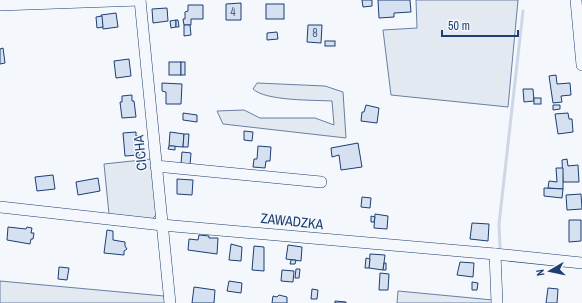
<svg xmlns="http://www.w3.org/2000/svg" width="582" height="303" font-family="'Archivo Narrow',sans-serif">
  <rect width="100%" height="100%" fill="#f4f7fb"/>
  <g fill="#e3e9f0" stroke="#687fa3">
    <path d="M416 0H518L508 107 391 95 383 30 417 28Z"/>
    <path d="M257 83 325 86 343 92 346 138 223 124 217 111 244 110 260 118H315L334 125 332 101C314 100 265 101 253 89Z"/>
    <path d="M151 159 157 214 152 219 109 214 104 164Z"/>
    <path d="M0 281 164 296 165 303H0Z"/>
    <path d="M398 291 493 300V303H397Z"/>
  </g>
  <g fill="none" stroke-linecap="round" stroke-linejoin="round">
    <path stroke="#cfd7e4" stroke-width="3" d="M500 247 499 224 523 11"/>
  </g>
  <g fill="#d5e0f0" stroke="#1d3f73">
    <path d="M362 0H372V6L363 7Z"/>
    <path d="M378 0H410L411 12 394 13V17L379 18Z"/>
    <path d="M241 3V20H226V4Z"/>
    <rect x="266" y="4" width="18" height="15"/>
    <path d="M188 5H203V19H191V25H184L183 19H185V12L188 11Z"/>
    <path d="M167 8 168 21 153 23 152 9Z"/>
    <path d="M116 13 118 27 103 29 101 15Z"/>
    <path d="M102 16 103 27 97 28 96 17Z"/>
    <path d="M176 20V27L171 28 170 21Z"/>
    <path d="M176 20H178L179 27H176Z"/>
    <path d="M184 25H190L191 35 184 36Z"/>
    <path d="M308 25H322L321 43 307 42Z"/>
    <path d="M277 32 278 39 267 40V33Z"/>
    <rect x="325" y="41" width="10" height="5"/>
    <path d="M3 48 5 63 0 64V49Z"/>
    <path d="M129 59 131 76 116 78 114 61Z"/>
    <rect x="169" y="62" width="12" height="13"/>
    <rect x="181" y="62" width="4" height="13"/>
    <path d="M556 75 557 84 570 83 571 95 561 96 562 102 553 103 549 76Z"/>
    <path d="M162 83 182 84 181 104H166V92L162 91Z"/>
    <path d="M523 89H533L534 101 524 102Z"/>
    <path d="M132 95V101H134L136 117 122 118 120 102H122V96Z"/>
    <rect x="534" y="98" width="7" height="6"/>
    <path d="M366 105 379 108 377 123 361 121 362 112H364Z"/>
    <path d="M553 105H560V109L553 110Z"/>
    <path d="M183 113 197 115V122L183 120Z"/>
    <path d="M568 113 569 119H572L573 132 558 134 555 114Z"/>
    <path d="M244 131 253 132 252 141 244 140Z"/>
    <path d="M136 132V136H138L140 155 125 156 123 133Z"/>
    <path d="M170 132 184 134 183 147 169 146Z"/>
    <path d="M184 134H189L188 147H183Z"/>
    <path d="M358 143 362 167 341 170 339 155 332 157 331 148Z"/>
    <path d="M169 146H175V150L168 149Z"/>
    <path d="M258 146 271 147 270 161H266L265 168 253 167 254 159H257Z"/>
    <path d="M182 152 191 153 190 165 181 164Z"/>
    <path d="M567 159 568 166 578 165 579 182H563L562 160Z"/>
    <path d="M556 168H563V189L548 188 549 181 557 182Z"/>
    <path d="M53 175 55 189 37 191 35 177Z"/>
    <path d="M98 178 100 191 78 195 76 182Z"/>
    <path d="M177 179 193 180 192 195 177 194Z"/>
    <path d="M544 188 563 189 562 198 544 196Z"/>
    <path d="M581 194 582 209 567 210 566 195Z"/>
    <path d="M362 197 371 198 370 208 361 207Z"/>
    <path d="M375 214 388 216 387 229 374 228Z"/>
    <path d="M371 216 375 217 374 222H371Z"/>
    <path d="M569 220H581V241L569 242Z"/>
    <path d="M472 223 489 224 488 241 470 239Z"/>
    <path d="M8 227 26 229 27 227 32 228 31 233H34L33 239H31L30 244 7 240Z"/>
    <path d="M107 230 113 231V240L125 242V246L127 249 124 251V255L104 253Z"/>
    <path d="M199 235 209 236V238H218L217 254 188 250 189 239 198 240Z"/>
    <path d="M231 244 242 247 241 261 229 260Z"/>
    <path d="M288 245 302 247 301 261 286 259Z"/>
    <path d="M254 246 264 247V271L252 270Z"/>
    <path d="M370 254 385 255 383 270 369 268Z"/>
    <path d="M366 258 370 259 369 268H365Z"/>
    <path d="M291 260H296L295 264H290Z"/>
    <path d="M460 262 474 263 473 277 457 275Z"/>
    <path d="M384 263H386V270H383Z"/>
    <path d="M59 267 69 268 67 280 58 279Z"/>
    <path d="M296 269H300L299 278H295Z"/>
    <path d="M282 270 294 271 293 282 281 281Z"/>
    <path d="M380 273 389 274 388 290H379Z"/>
    <path d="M229 281 242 283 241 293 227 291Z"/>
    <path d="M472 282 478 283 477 290H472Z"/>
    <path d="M194 287 215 290 214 303H192Z"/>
    <path d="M548 288 558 289 557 303H546Z"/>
    <path d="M312 289 318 290 317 299H311Z"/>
    <path d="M279 295 287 297V303H272L273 296 277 297Z"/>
    <path d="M335 301 346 302V303H335Z"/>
  </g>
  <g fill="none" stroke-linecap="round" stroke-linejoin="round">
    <defs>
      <g id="minor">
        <path d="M140 0 170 303"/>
        <path d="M576 0 582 65"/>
        <path d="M0 5 140 0"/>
        <path d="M156 166 321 182"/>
        <path d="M0 207 162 225 495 254 582 263"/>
        <path d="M495 254 497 303"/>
      </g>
    </defs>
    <use href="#minor" stroke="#1d3f73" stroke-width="12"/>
    <use href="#minor" stroke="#f4f7fb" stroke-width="11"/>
  </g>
  <g text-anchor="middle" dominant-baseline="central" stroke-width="3" stroke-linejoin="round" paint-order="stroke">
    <g font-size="12" fill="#4b6792">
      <text x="233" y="12">4</text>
      <text x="315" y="33">8</text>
    </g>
    <g font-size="14" fill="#1d3f73" stroke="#f4f7fb">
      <text transform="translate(140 153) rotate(-96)">CICHA</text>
      <text transform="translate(292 221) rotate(6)">ZAWADZKA</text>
    </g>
  </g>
  <g transform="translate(550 271) rotate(261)" stroke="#f4f7fb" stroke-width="3" paint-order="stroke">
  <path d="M0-3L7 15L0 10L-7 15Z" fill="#1d3f73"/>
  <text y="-6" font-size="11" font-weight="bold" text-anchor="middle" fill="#1d3f73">N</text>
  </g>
  <path d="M442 30v6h76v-6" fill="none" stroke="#1d3f73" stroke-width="2"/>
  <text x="448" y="30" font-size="12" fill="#1d3f73" stroke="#f4f7fb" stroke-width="3" paint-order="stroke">50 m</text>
</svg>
